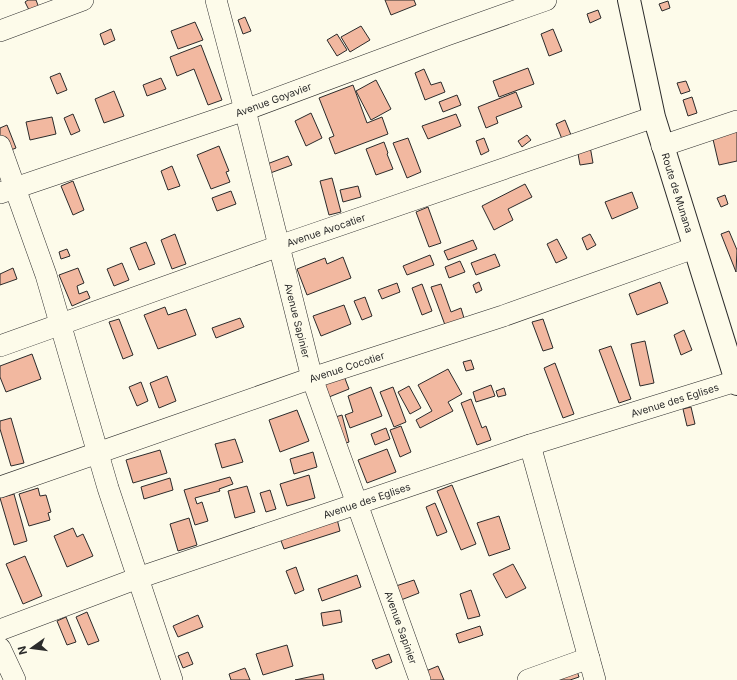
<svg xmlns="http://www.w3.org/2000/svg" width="737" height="680" font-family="Inter,sans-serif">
  <rect width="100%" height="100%" fill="#fdfbea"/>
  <g fill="#f2b8a0" stroke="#2b2b2b">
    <path d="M28 0H36L39 8 30 12 25 2Z"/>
    <path d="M385 0H414L416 5 391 15Z"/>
    <path d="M668 1 670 8 662 11 659 4Z"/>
    <path d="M598 10 601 18 590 23 587 14Z"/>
    <path d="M245 17 251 31 243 34 238 20Z"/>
    <path d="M195 22 203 40 178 49 171 31Z"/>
    <path d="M361 26 370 40 350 52 341 37Z"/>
    <path d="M111 29 115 40 104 45 100 34Z"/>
    <path d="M553 29 562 51 549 56 541 34Z"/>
    <path d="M337 34 347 50 337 56 327 40Z"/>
    <path d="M201 45 222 100 208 105 194 69 177 76 170 57Z"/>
    <path d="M528 68 534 84 499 97 493 81Z"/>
    <path d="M424 69 431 85 441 82 445 92 425 100 415 73Z"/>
    <path d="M60 73 67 90 57 94 50 77Z"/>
    <path d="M161 78 166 89 147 96 143 85Z"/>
    <path d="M376 80 391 109 371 120 356 91Z"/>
    <path d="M686 81 690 91 681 94 677 83Z"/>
    <path d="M353 85 367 123 382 117 388 134 335 154 329 138 334 136 319 98Z"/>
    <path d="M114 91 124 116 104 123 95 99Z"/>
    <path d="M516 92 522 107 496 117 498 123 486 128 478 107Z"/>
    <path d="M457 95 461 105 443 112 439 102Z"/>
    <path d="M692 97 697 113 688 116 683 100Z"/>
    <path d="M311 113 322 138 306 146 295 121Z"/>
    <path d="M73 114 80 131 71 135 64 118Z"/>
    <path d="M456 114 461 126 428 139 422 126Z"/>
    <path d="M52 117 56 134 30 140 26 122Z"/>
    <path d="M565 120 571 135 562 139 556 124Z"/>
    <path d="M7 125 16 148 6 152 0 136V128Z"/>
    <path d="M737 129V161L719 165 712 135Z"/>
    <path d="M527 135 531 140 522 147 518 141Z"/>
    <path d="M408 138 421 172 407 178 393 143Z"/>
    <path d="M484 138 489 151 481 155 476 141Z"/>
    <path d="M384 142 388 153 387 154 393 169 376 175 366 149Z"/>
    <path d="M219 146 229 171 226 172 230 182 211 189 197 155Z"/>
    <path d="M590 146 593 163 580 165 577 148Z"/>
    <path d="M288 156 292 165 265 175 262 166Z"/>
    <path d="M172 166 180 186 168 190 161 171Z"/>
    <path d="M332 178 341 212 329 215 320 181Z"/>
    <path d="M73 181 84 210 73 215 61 186Z"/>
    <path d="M525 184 532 197 508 209 513 220 494 230 482 206Z"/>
    <path d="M358 186 361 197 343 202 340 190Z"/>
    <path d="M231 191 236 204 217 211 212 198Z"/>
    <path d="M632 192 638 208 612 219 605 202Z"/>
    <path d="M725 195 728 204 721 207 717 198Z"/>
    <path d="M428 207 441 243 429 247 416 212Z"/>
    <path d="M729 231 737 250 736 272 721 234Z"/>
    <path d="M175 234 186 264 172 269 161 240Z"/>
    <path d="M590 234 596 245 587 250 582 238Z"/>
    <path d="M557 239 567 258 556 263 547 244Z"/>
    <path d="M473 240 477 249 448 260 444 251Z"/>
    <path d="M146 242 155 264 139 270 130 248Z"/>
    <path d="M67 249 70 256 61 259 59 252Z"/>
    <path d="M495 254 500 266 476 275 471 263Z"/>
    <path d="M430 255 434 265 407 275 403 266Z"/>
    <path d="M343 257 351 278 307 295 297 269 325 258 327 264Z"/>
    <path d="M460 261 465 272 449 278 445 267Z"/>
    <path d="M122 263 129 280 114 286 107 269Z"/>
    <path d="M13 268 17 279 0 285V274Z"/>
    <path d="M78 268 84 283 77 286 79 294 87 291 90 298 72 306 59 275Z"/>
    <path d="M479 282 482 290 476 293 473 285Z"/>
    <path d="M660 282 668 303 637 315 629 294Z"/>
    <path d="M397 283 400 292 382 299 378 290Z"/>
    <path d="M422 284 432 311 422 315 412 288Z"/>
    <path d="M441 284 451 312 461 308 464 318 445 325 431 287Z"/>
    <path d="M365 297 372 316 362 320 354 301Z"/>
    <path d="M344 305 351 324 321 336 313 316Z"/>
    <path d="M165 307 168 315 186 309 196 335 158 349 144 315Z"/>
    <path d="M240 318 244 327 216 338 212 328Z"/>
    <path d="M119 319 133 355 123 359 109 322Z"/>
    <path d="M543 319 553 348 543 351 532 322Z"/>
    <path d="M684 330 692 350 681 355 674 335Z"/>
    <path d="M645 341 654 383 640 386 631 344Z"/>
    <path d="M611 346 631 399 619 403 599 350Z"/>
    <path d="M32 354 41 379 6 392 0 377V366Z"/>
    <path d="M471 360 474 369 466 371 463 362Z"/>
    <path d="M555 363 574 414 563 418 544 368Z"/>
    <path d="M448 369 462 394 448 402 453 411 420 428 416 420 432 411 418 385Z"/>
    <path d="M167 376 176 401 159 408 150 383Z"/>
    <path d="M344 376 349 389 324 399 318 385Z"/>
    <path d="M141 382 148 401 137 406 129 387Z"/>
    <path d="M491 385 495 396 476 402 473 392Z"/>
    <path d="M409 386 421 408 410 414 398 392Z"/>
    <path d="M371 387 382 416 350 428 345 415 353 412 348 396Z"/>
    <path d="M393 387 406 422 394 427 380 392Z"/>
    <path d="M504 388 506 395 498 397 496 391Z"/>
    <path d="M471 399 482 428 486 426 491 440 477 445 461 403Z"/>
    <path d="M691 407 695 424 687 426 683 409Z"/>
    <path d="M297 410 309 441 280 452 269 420Z"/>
    <path d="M342 415 349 442 340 445 332 418Z"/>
    <path d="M11 418 24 463 11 466 0 429V421Z"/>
    <path d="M401 426 411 452 400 457 390 430Z"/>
    <path d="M386 428 390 439 375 445 371 434Z"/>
    <path d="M235 439 243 462 222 468 215 444Z"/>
    <path d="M387 449 396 472 367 483 358 460Z"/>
    <path d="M160 450 167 473 133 483 126 460Z"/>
    <path d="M313 452 317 467 294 474 290 459Z"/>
    <path d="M309 475 315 498 287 506 280 484Z"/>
    <path d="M230 477 233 484 219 489 220 491 195 498 197 504 202 502 208 521 195 525 184 490Z"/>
    <path d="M170 478 173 490 144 499 141 487Z"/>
    <path d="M452 485 476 544 461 550 437 491Z"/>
    <path d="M247 486 255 512 235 518 228 491Z"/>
    <path d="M38 488 40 496 46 495 51 512 48 513 50 520 29 526 19 494Z"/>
    <path d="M270 490 276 509 266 512 260 493Z"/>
    <path d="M14 494 27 541 14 545 0 498Z"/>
    <path d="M435 503 447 532 437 536 426 507Z"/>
    <path d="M499 516 510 549 489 556 477 523Z"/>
    <path d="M189 518 197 545 178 551 170 524Z"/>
    <path d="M337 519 340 531 284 549 280 538Z"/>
    <path d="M73 528 77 537 83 534 93 556 67 567 54 536Z"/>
    <path d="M25 556 42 596 23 604 6 564Z"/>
    <path d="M513 564 526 588 506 598 493 574Z"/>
    <path d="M296 567 304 590 295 594 286 571Z"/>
    <path d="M357 575 361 587 322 601 318 589Z"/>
    <path d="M414 580 419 593 401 600 396 586Z"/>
    <path d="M471 590 480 616 468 619 460 594Z"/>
    <path d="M340 610 342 622 323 626 321 613Z"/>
    <path d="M87 612 99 641 88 645 76 617Z"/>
    <path d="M198 615 203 627 178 637 173 626Z"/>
    <path d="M66 617 76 642 67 645 57 621Z"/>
    <path d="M480 626 483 635 459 643 456 634Z"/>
    <path d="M287 645 293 666 263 675 256 654Z"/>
    <path d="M188 652 193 664 183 668 178 656Z"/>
    <path d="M389 654 392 662 376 669 372 660Z"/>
    <path d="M438 666 444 680H430L426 671Z"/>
    <path d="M245 668 250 680H231L229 674Z"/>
    <path d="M576 668 579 677 570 680H542Z"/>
    <path d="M323 674 324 680H295Z"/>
  </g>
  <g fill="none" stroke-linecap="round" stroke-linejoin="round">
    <defs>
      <g id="minor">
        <path id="s1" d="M216 0 245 110 312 378 420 680"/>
        <path d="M0 31 83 0"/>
        <path d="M0 146 46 275 108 488 172 680"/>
        <path d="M662 146 737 121"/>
        <path id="s2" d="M0 193 245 110 447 35 546 0"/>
        <path id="s3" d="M0 346 279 246 654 117"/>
        <path d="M530 445 595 680"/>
        <path id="s4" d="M0 487 312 378 503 316 694 248"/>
        <path id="s5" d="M0 630 138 578 530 445 736 381"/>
        <path d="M0 648 15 680"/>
        <path d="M528 680 589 658"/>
      </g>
      <g id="major">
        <path id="s6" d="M629 0 654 117 737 384"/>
      </g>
    </defs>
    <use href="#minor" stroke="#2b2b2b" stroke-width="22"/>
    <use href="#major" stroke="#2b2b2b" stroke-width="24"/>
    <use href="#minor" stroke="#fdfbea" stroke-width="21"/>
    <use href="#major" stroke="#fdfbea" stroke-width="22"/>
  </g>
  <g text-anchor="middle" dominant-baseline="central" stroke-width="3" stroke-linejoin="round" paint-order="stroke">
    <g font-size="10" fill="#2b2b2b" stroke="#fdfbea">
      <text stroke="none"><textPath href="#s2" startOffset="289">Avenue Goyavier</textPath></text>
      <text stroke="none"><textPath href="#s6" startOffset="199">Route de Munana</textPath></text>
      <text stroke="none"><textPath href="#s3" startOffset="346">Avenue Avocatier</textPath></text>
      <text stroke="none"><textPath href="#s1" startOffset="331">Avenue Sapinier</textPath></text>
      <text stroke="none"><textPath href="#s4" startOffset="367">Avenue Cocotier</textPath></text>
      <text stroke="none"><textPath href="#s5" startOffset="713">Avenue des Eglises</textPath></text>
      <text stroke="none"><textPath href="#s5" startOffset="389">Avenue des Eglises</textPath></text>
      <text stroke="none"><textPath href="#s1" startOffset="655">Avenue Sapinier</textPath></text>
    </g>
  </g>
  <g transform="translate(32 648) rotate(256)" stroke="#fdfbea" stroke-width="3" paint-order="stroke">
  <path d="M0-3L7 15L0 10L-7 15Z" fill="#2b2b2b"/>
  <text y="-6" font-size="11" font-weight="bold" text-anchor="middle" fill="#2b2b2b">N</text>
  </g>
</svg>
